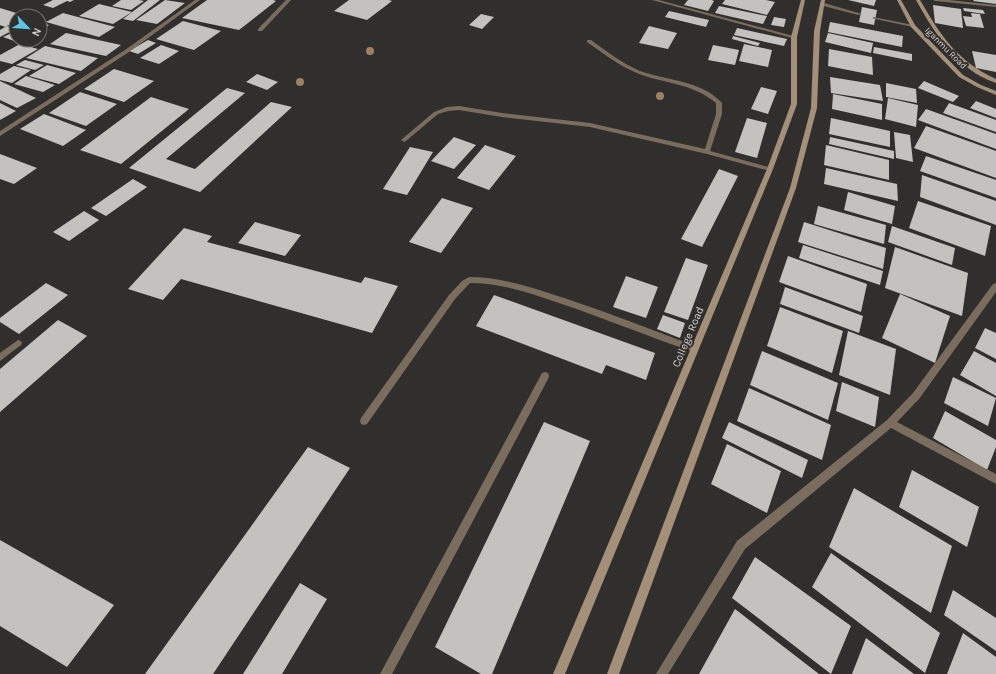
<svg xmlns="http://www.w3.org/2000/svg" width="996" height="674" font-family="Karla,sans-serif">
  <rect width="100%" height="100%" fill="#312f2d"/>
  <g fill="#c4c2bf">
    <path d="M53 0H74L70 2 67 1 53 8 43 5Z"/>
    <path d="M121 0H139L144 1 131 10 112 6Z"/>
    <path d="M148 0H160L133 21 123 19Z"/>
    <path d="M165 0 185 3 157 24 136 20Z"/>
    <path d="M207 0H273L276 1 239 30 182 18Z"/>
    <path d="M349 0H389L392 1 367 20 334 11Z"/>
    <path d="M688 0H712L714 1 708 11 684 5Z"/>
    <path d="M725 0H766L775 2 767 15 722 4Z"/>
    <path d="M848 0H876L874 6Z"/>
    <path d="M974 0H996V4L973 1Z"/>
    <path d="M99 4 132 12 113 24 79 16Z"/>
    <path d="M933 5 961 9 963 28 935 23Z"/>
    <path d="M719 6 767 16 763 24 715 13Z"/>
    <path d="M862 7 877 10 874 25 859 22Z"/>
    <path d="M0 8 26 16H16V21L5 27 0 25Z"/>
    <path d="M963 8 983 10 985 14 964 11Z"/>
    <path d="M669 11 709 20 706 27 665 17Z"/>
    <path d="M63 13 115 27 99 37 46 22Z"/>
    <path d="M971 13 980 14 984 28 966 26 963 16 972 17Z"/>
    <path d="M481 14 494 17 482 29 469 25Z"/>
    <path d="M774 17 786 19 784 27 771 25Z"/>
    <path d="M183 21 221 31 194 50 156 39Z"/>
    <path d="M40 22 49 25 40 30Z"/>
    <path d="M830 22 903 36 902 47 828 32Z"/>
    <path d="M7 26 15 29 0 37V30Z"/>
    <path d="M649 26 677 33 668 49 639 43Z"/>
    <path d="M737 28 787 39 784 46 734 35Z"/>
    <path d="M16 31V40H21L17 42 3 37Z"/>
    <path d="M66 33 121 45 106 56 50 44Z"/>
    <path d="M828 33 873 43 871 53 825 42Z"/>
    <path d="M733 36 760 43 758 46 732 39Z"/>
    <path d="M148 40 156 43 138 54 129 51Z"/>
    <path d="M20 44 38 49 12 64 0 61V55Z"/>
    <path d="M744 44 772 50 768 67 739 61Z"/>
    <path d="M161 45 179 51 159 64 140 58Z"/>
    <path d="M713 45 739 50 735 65 708 60Z"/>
    <path d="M45 46 98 58 81 71 26 58Z"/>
    <path d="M874 47 912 54V61L873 53Z"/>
    <path d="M829 49 872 57 873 75 828 66Z"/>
    <path d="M972 51 996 55V72L976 68Z"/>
    <path d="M25 60 44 65 35 70 16 65Z"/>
    <path d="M47 65 76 73 59 84 29 76Z"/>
    <path d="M14 66 31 70 12 83 0 80V74Z"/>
    <path d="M114 69 154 81 124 102 84 89Z"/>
    <path d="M257 74 278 82 267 90 246 82Z"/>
    <path d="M26 76 55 85 43 92 14 84Z"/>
    <path d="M830 77 880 85 883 101 831 93Z"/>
    <path d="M0 81 36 98 17 108 0 100Z"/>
    <path d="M924 81 959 96 953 102 918 88Z"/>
    <path d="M886 83 916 89 917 103 886 97Z"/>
    <path d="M761 87 777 91 768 114 751 109Z"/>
    <path d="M227 88 245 93 166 159 195 169 271 102 292 107 200 192 129 168Z"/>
    <path d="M80 92 117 104 86 126 49 113Z"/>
    <path d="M833 94 882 104V120L832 109Z"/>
    <path d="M151 97 189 109 121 164 80 150Z"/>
    <path d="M888 98 918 105 916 127 885 119Z"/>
    <path d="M976 101 996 109V118L970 108Z"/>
    <path d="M0 103 16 111 0 120Z"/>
    <path d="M949 103 996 120V132L943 113Z"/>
    <path d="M926 109 996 134V149L918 120Z"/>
    <path d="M44 114 86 130 63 146 20 129Z"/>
    <path d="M747 118 767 123 757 158 735 152Z"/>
    <path d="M831 118 890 131V147L829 134Z"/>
    <path d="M926 126 996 151V178L914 148Z"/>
    <path d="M894 132 910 135 913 162 896 158Z"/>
    <path d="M454 137 476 145 454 169 431 161Z"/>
    <path d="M830 137 894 151V159L829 144Z"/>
    <path d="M485 145 516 156 489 190 457 178Z"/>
    <path d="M826 145 889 160V180L824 165Z"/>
    <path d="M410 147 433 152 407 195 383 189Z"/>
    <path d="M0 154 37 168 14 184 0 179Z"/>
    <path d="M926 156 996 180V198L920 171Z"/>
    <path d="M826 168 897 184 898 201 824 184Z"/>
    <path d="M719 169 738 176 702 247 681 239Z"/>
    <path d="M922 175 996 201V225L920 197Z"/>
    <path d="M133 179 147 187 106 216 91 208Z"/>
    <path d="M848 192 895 206 892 224 844 210Z"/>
    <path d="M442 198 473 208 441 253 409 242Z"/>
    <path d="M918 201 991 226 985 256 909 228Z"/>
    <path d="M818 206 886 225 884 244 814 224Z"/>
    <path d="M84 211 99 220 69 241 53 232Z"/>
    <path d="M255 222 301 235 285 256 238 243Z"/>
    <path d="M804 222 886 248 883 269 798 242Z"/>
    <path d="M892 226 955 248 952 265 888 242Z"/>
    <path d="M184 228 212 236 207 242 361 283 365 277 398 286 372 333 181 279 163 300 128 289Z"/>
    <path d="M803 245 883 271 880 285 799 258Z"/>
    <path d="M895 247 968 273 962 316 885 288Z"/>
    <path d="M788 256 867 284 861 312 779 282Z"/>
    <path d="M686 258 708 265 688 320 664 312Z"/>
    <path d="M626 276 658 287 646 318 613 307Z"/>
    <path d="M46 283 68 295 19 334 0 322V318Z"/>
    <path d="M785 287 863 316 859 333 780 304Z"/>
    <path d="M900 294 950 316 935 363 882 338Z"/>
    <path d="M494 295 655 353 646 380 606 365 602 374 476 326Z"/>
    <path d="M780 307 843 331 832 373 767 346Z"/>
    <path d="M663 315 685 323 680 338 657 329Z"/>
    <path d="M58 320 87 336 0 412V369Z"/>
    <path d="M985 328 996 333V359L975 348Z"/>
    <path d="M848 331 896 349 890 395 839 375Z"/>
    <path d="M762 351 838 383 828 420 750 385Z"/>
    <path d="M974 351 996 363V396L960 375Z"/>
    <path d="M953 377 996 398 988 426 944 403Z"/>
    <path d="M842 382 879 397 875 427 836 411Z"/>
    <path d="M749 388 831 425 822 460 737 421Z"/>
    <path d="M945 411 996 440V447L987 470 933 438Z"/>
    <path d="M544 422 590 441 492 674H481L435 647Z"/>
    <path d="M729 422 808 460 802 478 722 438Z"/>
    <path d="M727 444 781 471 767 513 711 484Z"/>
    <path d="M308 447 350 468 213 674H145Z"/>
    <path d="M912 470 979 507 967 547 899 507Z"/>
    <path d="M854 488 952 546 931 613 829 547Z"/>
    <path d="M0 540 114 605 67 667 0 626Z"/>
    <path d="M831 553 940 633 925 673 812 587Z"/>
    <path d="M755 557 851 626 831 674 732 598Z"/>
    <path d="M300 583 327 599 282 674H243Z"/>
    <path d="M953 590 996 618V651L944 615Z"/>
    <path d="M735 609 819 674H699Z"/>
    <path d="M963 633 996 657V674H947Z"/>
    <path d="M866 638 914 674H852Z"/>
  </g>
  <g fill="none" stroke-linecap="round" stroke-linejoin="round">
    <g fill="#7a6d5e" fill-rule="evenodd">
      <path d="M820 3H824L862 14 858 15 820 5Z"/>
      <path d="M873 17 913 25 915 26 913 27 875 19H873Z"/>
      <path d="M587 40H591C606 51 623 64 640 71 668 81 701 80 722 103V114L710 151 772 168V170L770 171 707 154 590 127 502 117 459 110 448 111 438 114 406 141 404 142 401 140 434 112 447 107 459 106 502 113 590 123 705 149 716 114V103C693 83 664 84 637 73 619 66 603 53 587 42Z"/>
      <path d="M469 277C502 277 533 288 564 298 609 313 653 330 697 347L698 349 697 351 694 352C649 337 604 318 559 303 530 293 501 283 470 283L455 299 367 424 364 425 361 424 360 421 361 418 449 295 462 281Z"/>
      <path d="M545 372 548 373 549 376 548 379 392 674H380L542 373Z"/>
    </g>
    <g fill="#7a6d5e" fill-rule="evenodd">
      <path d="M195 0H200L129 52 0 136V131L125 50Z"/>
      <path d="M286 0H291L262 31H258V29Z"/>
      <path d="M652 0H659L797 37 792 38Z"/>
      <path d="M933 0H949L996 5V7L935 1Z"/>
      <path d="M996 283V292L919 399 897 422 996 474V484L891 428 745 549 668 674H656L737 541 887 420 913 393 993 284Z"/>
      <path d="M18 340 21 341 22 343 21 345 0 361V353Z"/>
    </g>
    <g fill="#a48f78" fill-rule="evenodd">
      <path d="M801 0H805L797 37V104L773 169 565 674H553L767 169 791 104V37Z"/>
      <path d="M821 0H825L820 31 817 108 796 188 619 674H607L790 188 811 108 814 31Z"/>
      <path d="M897 0H901L915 25 963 75 981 85 996 91V95L977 87 959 77 911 27Z"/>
      <path d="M916 0H920C941 36 957 61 996 79V83C957 70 935 34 916 0Z"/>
    </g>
  </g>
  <g fill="#9d8161">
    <circle cx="370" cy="51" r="4"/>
    <circle cx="300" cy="82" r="4"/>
    <circle cx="660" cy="96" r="4"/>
  </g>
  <g text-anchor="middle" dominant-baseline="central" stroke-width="4" stroke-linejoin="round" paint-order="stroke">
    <g font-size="9" fill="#d8d6d5" stroke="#312f2d">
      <text transform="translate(946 48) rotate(45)">Iganmu Road</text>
    </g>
    <g font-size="11" fill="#d8d6d5" stroke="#312f2d">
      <text transform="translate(688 337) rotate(-67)">College Road</text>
    </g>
  </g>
  <g transform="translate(28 28) rotate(115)"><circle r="19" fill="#312f2d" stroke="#747270"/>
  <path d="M0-3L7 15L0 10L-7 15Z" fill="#5bc7e7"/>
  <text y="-6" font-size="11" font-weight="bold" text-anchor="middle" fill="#d8d6d5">N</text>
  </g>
</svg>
